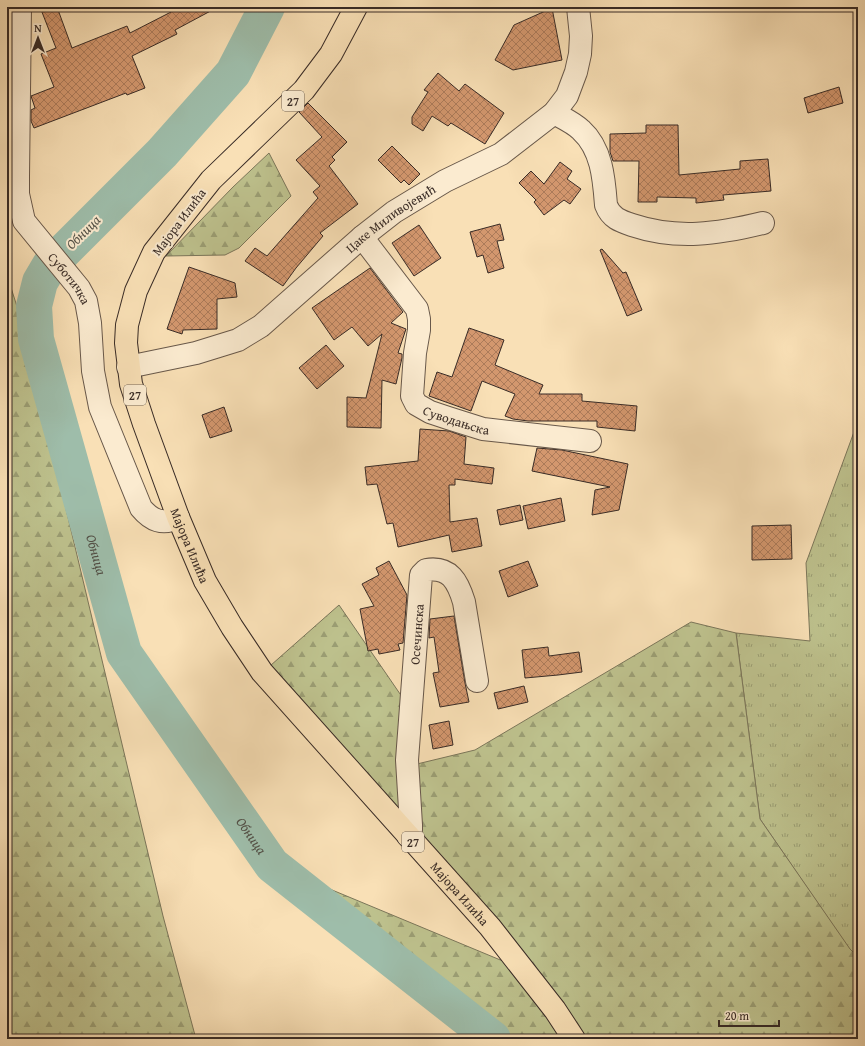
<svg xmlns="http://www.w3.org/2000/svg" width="865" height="1046" font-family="'Gentium Book Plus',serif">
  <defs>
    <pattern id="grass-tufts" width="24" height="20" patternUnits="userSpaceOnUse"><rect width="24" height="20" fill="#bec28e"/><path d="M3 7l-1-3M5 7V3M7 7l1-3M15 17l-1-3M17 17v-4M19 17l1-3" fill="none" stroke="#9b9e74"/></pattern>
    <pattern id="forest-firs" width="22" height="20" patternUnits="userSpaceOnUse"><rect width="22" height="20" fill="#bec28e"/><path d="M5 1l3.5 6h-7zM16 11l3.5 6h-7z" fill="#9b9e74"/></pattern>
    <pattern id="building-cross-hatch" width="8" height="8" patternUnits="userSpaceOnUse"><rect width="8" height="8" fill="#d3976e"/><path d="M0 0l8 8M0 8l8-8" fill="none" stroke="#ac7b5a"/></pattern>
  </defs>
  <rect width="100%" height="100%" fill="#f9e0b6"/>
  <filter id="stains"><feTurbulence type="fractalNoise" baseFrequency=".005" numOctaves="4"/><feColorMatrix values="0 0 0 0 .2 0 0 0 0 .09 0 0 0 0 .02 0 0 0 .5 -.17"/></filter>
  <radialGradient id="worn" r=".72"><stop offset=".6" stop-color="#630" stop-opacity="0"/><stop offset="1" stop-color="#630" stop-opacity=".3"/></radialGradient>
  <path fill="url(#grass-tufts)" stroke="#7b765a" d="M858 421V957L850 950 760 819 736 633 810 641 806 563Z"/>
  <g fill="url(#forest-firs)" stroke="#7b765a">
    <path d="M269 153 291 196 239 248 225 255 166 256 233 187Z"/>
    <path d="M7 275 20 316 163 916 196 1039H7Z"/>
    <path d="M339 605 409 707 417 764 475 750 691 622 736 633 760 819 850 949 858 957V1039H493L272 865 522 969 262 673Z"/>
  </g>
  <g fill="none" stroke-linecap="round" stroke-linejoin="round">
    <path stroke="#9ebdaa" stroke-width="36" id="s1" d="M267 7 233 73 162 153 50 265 40 282 34 306 36 339 124 653 272 865 493 1039"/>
  </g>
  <g fill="url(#building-cross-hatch)" stroke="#382b26">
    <path d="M40 7H57L72 48 127 26 130 33 171 12 168 7H218L175 30 177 34 132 56 145 88 127 95 126 93 34 128 31 121V110L35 108 31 96 54 87 41 54 56 48Z"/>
    <path d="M552 8 562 60 513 70 495 60 514 25Z"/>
    <path d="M438 73 459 91 465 84 504 113 485 144 451 123 448 126 432 116 423 131 412 124V117L428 92 424 90Z"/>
    <path d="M839 87 843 103 808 113 804 98Z"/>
    <path d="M308 103 347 142 332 157 335 160 329 166 358 204 320 233 323 236 296 268 283 286 245 261 255 248 267 256 318 198 313 192 320 186 296 160 322 137 299 112Z"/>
    <path d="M646 125H678L679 175 740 169V161L768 159 771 191 723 195 724 200 696 203V198L657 197V202H638L639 161H613L610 152V134L646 133Z"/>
    <path d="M392 146 420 174 409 185 404 180 401 183 378 160Z"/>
    <path d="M560 162 572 171 567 179 581 189 570 204 564 200 544 215 534 202 536 200 519 183 531 171 544 184Z"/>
    <path d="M500 224 504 240 497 241 504 268 488 273 483 255 477 257 470 232Z"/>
    <path d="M419 225 441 258 414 276 392 243Z"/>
    <path d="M602 249 623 273 626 272 642 310 627 316 600 250Z"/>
    <path d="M189 267 235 283 237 297 217 299V329L183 330 182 334 167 329Z"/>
    <path d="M370 268 403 312 391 323 406 329 398 353 402 354V358L396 384 382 380 381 428 347 427V397L366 398 382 334 368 346 352 327 334 340 312 308Z"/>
    <path d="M469 328 504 340 495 365 543 385 539 394H582V401L637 406 635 431 597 427V421H528L513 419 505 416 515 394 482 381 471 411 429 396 437 372 452 377Z"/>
    <path d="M326 345 344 366 317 389 299 368Z"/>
    <path d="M224 407 232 431 210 438 202 415Z"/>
    <path d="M420 429 449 431 466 437 464 464 494 468 492 484 455 479V485H449L450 522 477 518 482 546 452 552 449 535 398 547 393 523 387 524 377 484 367 485 365 467 418 461Z"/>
    <path d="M537 448 562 450 628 464 619 510 592 515 595 490 610 487 532 471Z"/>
    <path d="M561 498 565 521 528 529 523 506Z"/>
    <path d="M520 505 523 520 500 525 497 510Z"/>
    <path d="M791 525 792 559 752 560V526Z"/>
    <path d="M389 561 407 595 403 643 398 644 400 650 379 654 378 649 368 651 360 609 374 606 362 584 379 575 376 568Z"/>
    <path d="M528 561 538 586 508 597 499 571Z"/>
    <path d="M454 616 465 683 469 702 440 707 433 673 439 672 434 637 429 638 430 619Z"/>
    <path d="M548 647 549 656 579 652 582 672 558 675 525 678 522 650Z"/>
    <path d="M524 686 528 702 498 709 494 693Z"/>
    <path d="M449 721 453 745 433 749 429 725Z"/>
  </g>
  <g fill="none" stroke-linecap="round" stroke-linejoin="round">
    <defs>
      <g id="minor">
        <path id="s2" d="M20 7 18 176V194L24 221 79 288 86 301 90 323 93 371 100 407 141 508C151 520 163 526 178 517"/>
        <path d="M554 113C563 118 574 123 581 130 602 149 604 179 606 205 611 218 620 221 632 225 677 240 718 234 763 223"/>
        <path id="s3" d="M362 237 417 309 419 319V330L415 353 412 396 416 404 430 412 448 418 483 429 590 441"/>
        <path id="s4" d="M128 367 196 353 238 340 261 326 362 237 394 212 445 181 501 154 554 113 567 96 576 72 580 54 581 36 578 7"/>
        <path id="s5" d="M408 836 411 830V825L407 760 421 575 426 570C450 566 458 582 464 602L477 681"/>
      </g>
      <g id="primary">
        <path id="s6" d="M356 7 331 54 304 90 211 180 154 252 136 291 127 325 126 343 131 384 144 424 178 517 205 581 232 627 262 672 490 927 555 1010 574 1039"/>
      </g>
    </defs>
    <use href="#minor" stroke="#68584a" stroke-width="24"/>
    <use href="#primary" stroke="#382b26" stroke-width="24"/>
    <use href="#minor" stroke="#fbebd0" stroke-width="22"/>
    <use href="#primary" stroke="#f9e0b6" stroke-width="22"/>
  </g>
  <g text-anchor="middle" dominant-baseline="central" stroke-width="4" stroke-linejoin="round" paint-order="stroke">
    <g fill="#fbebd0" stroke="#726559" stroke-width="1">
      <rect x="282" y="91" width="22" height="20" rx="3"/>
      <rect x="124" y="385" width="22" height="20" rx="3"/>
      <rect x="402" y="832" width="22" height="20" rx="3"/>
    </g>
    <g font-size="12" font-weight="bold" fill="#382b26">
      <text x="293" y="101">27</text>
      <text x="135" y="395">27</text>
      <text x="413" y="842">27</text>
    </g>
    <g font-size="13" fill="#382b26" stroke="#fbebd0">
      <text stroke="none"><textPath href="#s4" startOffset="309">Цаке Миливојевић</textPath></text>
      <text transform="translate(179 222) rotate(-53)">Мајора Илића</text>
      <text stroke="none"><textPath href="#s2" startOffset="288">Суботичка</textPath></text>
      <text stroke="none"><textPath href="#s3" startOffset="231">Суводањска</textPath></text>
      <text stroke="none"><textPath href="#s6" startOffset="629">Мајора Илића</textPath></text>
      <text stroke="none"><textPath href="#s5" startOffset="203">Осечинска</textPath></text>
      <text stroke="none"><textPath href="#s6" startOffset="1072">Мајора Илића</textPath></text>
    </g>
    <g font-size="14" font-style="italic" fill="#525047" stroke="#fbebd0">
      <text transform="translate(83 232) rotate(-45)">Обница</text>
      <text stroke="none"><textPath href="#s1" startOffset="641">Обница</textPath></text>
      <text stroke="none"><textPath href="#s1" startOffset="966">Обница</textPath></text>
    </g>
  </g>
  <rect width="865" height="1046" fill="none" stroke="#f9e0b6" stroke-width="24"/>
  <rect x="8" y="8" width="849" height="1030" fill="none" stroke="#382b26" stroke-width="2"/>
  <rect x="12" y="12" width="841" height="1022" fill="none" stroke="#382b26"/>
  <g transform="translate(38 38)" stroke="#fbebd0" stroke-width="3" paint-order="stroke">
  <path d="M0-3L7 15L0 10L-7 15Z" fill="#382b26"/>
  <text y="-6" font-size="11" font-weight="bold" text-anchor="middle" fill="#382b26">N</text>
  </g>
  <path d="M719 1020v6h60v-6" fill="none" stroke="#382b26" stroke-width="2"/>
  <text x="725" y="1020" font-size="12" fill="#382b26" stroke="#fbebd0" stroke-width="3" paint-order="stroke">20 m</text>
  <rect width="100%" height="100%" filter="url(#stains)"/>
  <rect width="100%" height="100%" fill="url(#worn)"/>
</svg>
